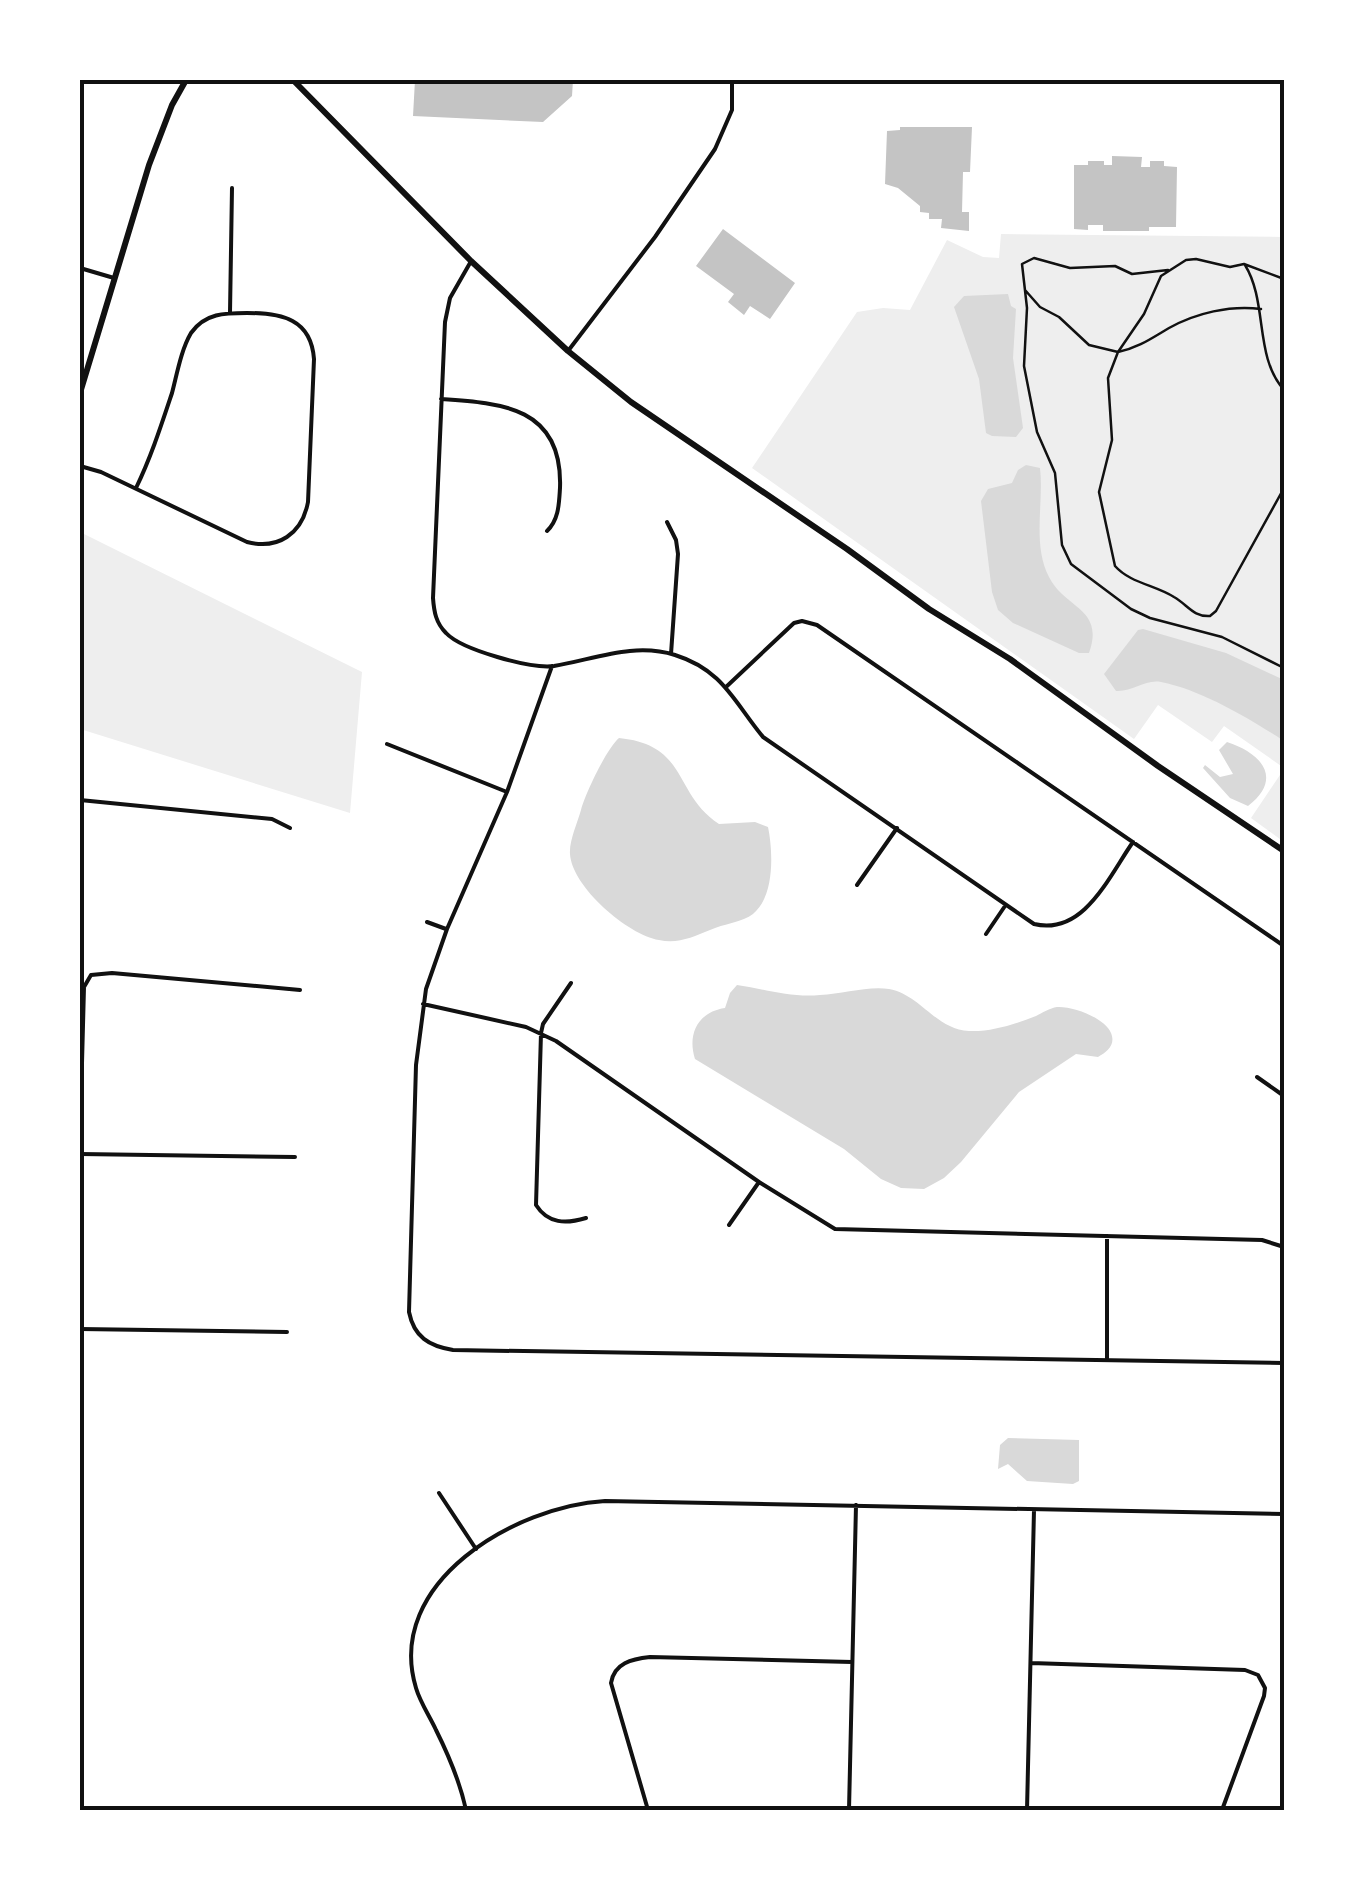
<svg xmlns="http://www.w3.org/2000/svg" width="1364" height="1890" viewBox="0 0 1364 1890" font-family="Cabin,sans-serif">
<rect width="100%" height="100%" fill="#fff"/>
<!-- green -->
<path fill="#eee" d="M 1001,234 L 1284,237 L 1284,768 L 1224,726 L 1212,742 L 1158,705 L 1134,739 L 752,468 L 857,312 L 883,308 L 910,310 L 947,240 L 983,257 L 999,258 Z
M 80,532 L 362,672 L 350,813 L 80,729 Z
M 1284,769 L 1284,842 L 1251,818 Z"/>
<!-- water -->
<path fill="#d9d9d9" d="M 1008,294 L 1011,306 L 1016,309 L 1013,358 L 1023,428 L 1016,437 L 992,436 L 986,433 L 979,379 L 954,307 L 964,296 Z
M 1026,465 L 1040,468 C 1044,502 1032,545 1049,577 C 1065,609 1105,608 1089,653 L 1079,653 L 1013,623 L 998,610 L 992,592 L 981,501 L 988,489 L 1012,483 L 1018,470 Z
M 1143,629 L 1226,653 L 1284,680 L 1284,741 C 1250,719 1202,690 1161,682 C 1145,679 1133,692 1116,691 L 1104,674 L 1138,630 Z
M 619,738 C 689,745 673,794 719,824 L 755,822 L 768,827 C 773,851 775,896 753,914 C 743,922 723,924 710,930 C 693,937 678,944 659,940 C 628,935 572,887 570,854 C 569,841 577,824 581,810 C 585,794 607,748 619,738 Z
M 1227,742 C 1261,753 1284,778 1248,806 L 1230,798 L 1203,768 L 1205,765 L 1220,777 L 1233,774 L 1219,750 Z
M 737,985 C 765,989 792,998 820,995 C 843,994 867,986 889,989 C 921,995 935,1029 969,1031 C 992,1032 1015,1024 1036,1016 C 1042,1013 1050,1008 1057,1007 C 1073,1006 1105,1018 1111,1033 C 1116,1045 1107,1052 1098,1057 L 1076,1054 L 1019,1092 L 961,1162 L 944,1178 L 924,1189 L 901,1188 L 881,1179 L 844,1149 L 695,1059 C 687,1034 698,1012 725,1008 L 730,993 Z
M 1008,1438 L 1079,1440 L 1079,1481 L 1073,1484 L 1027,1481 L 1008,1464 L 998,1469 L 1000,1445 Z"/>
<!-- building -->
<path fill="#c4c4c4" d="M 415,80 L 573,80 L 572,96 L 543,122 L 413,116 Z
M 900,127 L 972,127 L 970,172 L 963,172 L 962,212 L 969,212 L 969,231 L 941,228 L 942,219 L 929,219 L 929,213 L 920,212 L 920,206 L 898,188 L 885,184 L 887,131 L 900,130 Z
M 1112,156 L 1142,157 L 1141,167 L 1150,167 L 1150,161 L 1164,161 L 1164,166 L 1177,167 L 1176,227 L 1149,227 L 1149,231 L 1103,231 L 1103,225 L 1088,225 L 1088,230 L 1074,229 L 1074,165 L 1088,165 L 1088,161 L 1104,161 L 1104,165 L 1112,165 Z
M 723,229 L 795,283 L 770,319 L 750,306 L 744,315 L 728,302 L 734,294 L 696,266 Z"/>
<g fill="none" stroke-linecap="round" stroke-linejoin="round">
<!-- path -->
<path stroke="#111" stroke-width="2.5" d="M 1245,265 C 1268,302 1254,357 1284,390
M 1168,270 L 1132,274 L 1115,266 L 1070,268 L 1034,258 L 1022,264 L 1027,308 L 1024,366 L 1037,432 L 1055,473 L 1062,545 L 1071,564 L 1131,609 L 1150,618 L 1222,637 L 1284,668
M 1025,290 L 1040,307 L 1059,317 L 1089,345 L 1118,352 L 1144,314 L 1161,276 L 1186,260 L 1196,259 L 1230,267 L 1244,264 L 1284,279
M 1261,309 C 1230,305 1196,313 1169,328 C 1152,338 1138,348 1118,352 L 1108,378 L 1112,440 L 1099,492 L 1115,566 C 1130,583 1155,585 1174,597 C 1188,605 1193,617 1210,616 L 1216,611 L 1284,488"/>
<!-- minor -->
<path stroke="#111" stroke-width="4" d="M 470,263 L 450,298 L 445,322 L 433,598 C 434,612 436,623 446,633 C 462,650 531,669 554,666 C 595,659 634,642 675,655 C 723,670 734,702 763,737 L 1034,924 C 1084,936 1109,876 1133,842
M 80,268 L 114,278
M 230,313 L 232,188
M 568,351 L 655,237 L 715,149 L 732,110 L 732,80
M 441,399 C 502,403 563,407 560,488 C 559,503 559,520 547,531
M 80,466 L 101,472 L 247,542 C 278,550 302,534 308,502 L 314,359 C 311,319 282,313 247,313 C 225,313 205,313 191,333 C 181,350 177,374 172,393 C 161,426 151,457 136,488
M 667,522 L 676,540 L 678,554 L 671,654
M 552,666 L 507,792 L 447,929 L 426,989 L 416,1065 L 409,1312 C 414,1337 429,1346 453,1350 L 1284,1363
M 726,687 L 794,623 L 802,621 L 817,625 L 1284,946
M 387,744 L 507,792
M 80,800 L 272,819 L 290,828
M 857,885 L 897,828
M 427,922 L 446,929
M 986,934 L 1005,906
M 571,983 L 543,1024 L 541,1033 L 536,1205 C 548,1224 566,1224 586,1218
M 423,1004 L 526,1027 L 556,1041 L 759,1182 L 835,1229 L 1262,1240 L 1284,1247
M 1257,1077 L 1284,1096
M 80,1139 L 84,987 L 91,975 L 112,973 L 300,990
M 80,1154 L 295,1157
M 729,1225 L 759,1182
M 80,1329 L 287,1332
M 1107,1360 L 1107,1236
M 439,1493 L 476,1549
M 1031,1663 L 1245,1670 L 1258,1675 L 1265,1688 L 1264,1696 L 1222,1810
M 466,1810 C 460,1782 449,1756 436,1730 C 430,1717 420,1702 416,1688 C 384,1582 516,1506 605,1501 L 1284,1514
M 648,1810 L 611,1683 C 614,1663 632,1659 650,1657 L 852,1662
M 849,1810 L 856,1505
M 1027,1810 L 1034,1510"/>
<!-- secondary -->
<path stroke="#111" stroke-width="6" d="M 293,80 L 471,261 L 568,351 L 631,402 L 847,549 L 929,609 L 1010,659 L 1158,766 L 1284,851
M 80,393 L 149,165 L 172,105 L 186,80"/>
</g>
<!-- border -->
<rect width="1364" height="1890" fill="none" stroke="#ffffff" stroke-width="165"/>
<rect x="82" y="82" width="1200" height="1726" fill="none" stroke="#111" stroke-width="4"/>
</svg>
